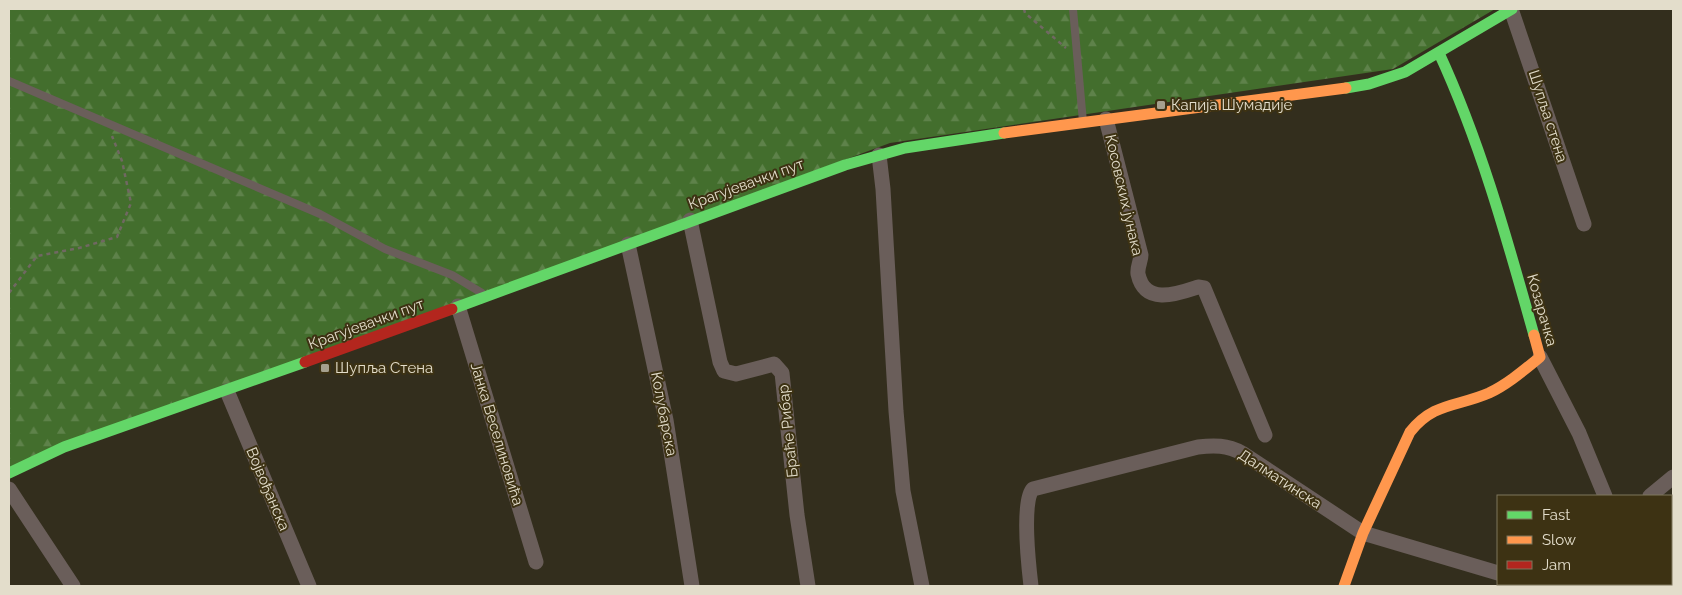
<svg xmlns="http://www.w3.org/2000/svg" width="1682" height="595" viewBox="0 0 1682 595" font-family="Raleway,sans-serif">
<defs>
<pattern id="forest-firs" width="22" height="20" patternUnits="userSpaceOnUse" patternTransform="scale(1.25)"><rect width="22" height="20" fill="#436e2d"/><path d="M5 1l3.5 6h-7zM16 11l3.5 6h-7z" fill="#5e824a"/></pattern>
</defs>
<rect width="100%" height="100%" fill="#332e1d"/>
<!-- forest -->
<path fill="url(#forest-firs)" d="M 9,9 L 1495,9 L 1393,69 L 890,143 L 9,469 Z"/>
<g fill="none" stroke-linecap="round" stroke-linejoin="round">
<!-- path -->
<path stroke="#706862" stroke-width="2.5" stroke-dasharray="4 4" stroke-linecap="butt" d="M 1024,9 L 1025,13 L 1066,48
M 9,293 L 37,256 L 79,248 L 117,237 L 131,203 L 122,161 L 112,136"/>
<!-- lane -->
<path stroke="#6a5e5a" stroke-width="8" d="M 1073,9 L 1083,122
M 9,81 L 320,214 L 385,249 L 452,275 L 482,293"/>
<!-- street -->
<path stroke="#6a5e5a" stroke-width="15" d="M 1511,9 L 1584,224
M 1106,119 L 1141,255 C 1141,261 1137,267 1138,274 C 1145,306 1177,294 1198,287 L 1204,288 L 1265,435
M 879,155 L 883,189 L 896,411 L 903,491 L 922,586
M 690,220 L 720,362 L 724,371 L 736,374 L 774,364 L 782,373 L 797,515 L 808,586
M 628,244 L 666,420 L 692,586
M 458,306 L 536,562
M 1540,357 L 1579,433 L 1605,496
M 227,391 L 309,586
M 9,489 L 73,586
M 1650,496 L 1673,477
M 1533,584 L 1542,586
M 1634,584 L 1636,586
M 1031,586 C 1029,569 1021,500 1033,489 L 1198,447 C 1214,445 1227,445 1242,453 L 1363,533 L 1498,573
M 1593,586 L 1594,584"/>
<!-- fast -->
<path stroke="#63d668" stroke-width="11" d="M 1439,53 C 1481,144 1507,239 1534,335
M 1346,88 L 1369,84 L 1405,72 L 1512,9
M 452,309 L 845,165 L 905,148 L 1004,133
M 9,473 L 64,447 L 305,362"/>
<!-- slow -->
<path stroke="#ff974d" stroke-width="11" d="M 1004,133 L 1346,88
M 1344,586 L 1363,533 L 1410,432 C 1434,402 1457,407 1489,393 C 1508,384 1524,370 1540,357 L 1534,335"/>
<!-- jam -->
<path stroke="#b3261e" stroke-width="11" d="M 305,362 L 452,309"/>
</g>
<!-- markers -->
<g fill="#a5a08e" stroke="#3d3213" stroke-width="2">
<rect x="1156" y="100" width="10" height="10" rx="2.5"/>
<rect x="320" y="363" width="10" height="10" rx="2.5"/>
</g>
<g text-anchor="middle" dominant-baseline="central" stroke-width="4" stroke-linejoin="round" paint-order="stroke">
<!-- poi labels -->
<g font-size="15" fill="#e3ddcb" stroke="#3d3213" text-anchor="start">
<text x="1171" y="105">Капија Шумадије</text>
<text x="335" y="368">Шупља Стена</text>
</g>
<!-- street labels -->
<g font-size="15" fill="#e3ddcb" stroke="#3d3213">
<text transform="translate(1548 116) rotate(72)">Шупља стена</text>
<text transform="translate(746 184) rotate(-20)">Крагујевачки пут</text>
<text transform="translate(1124 195) rotate(77)">Косовских јунака</text>
<text transform="translate(1542 310) rotate(74)">Козарачка</text>
<text transform="translate(366 324) rotate(-20)">Крагујевачки пут</text>
<text transform="translate(664 414) rotate(79)">Колубарска</text>
<text transform="translate(788 431) rotate(-96)">Браће Рибар</text>
<text transform="translate(497 434) rotate(73)">Јанка Веселиновића</text>
<text transform="translate(1280 479) rotate(33)">Далматинска</text>
<text transform="translate(268 489) rotate(67)">Војвођанска</text>
</g>
</g>
<!-- border -->
<rect width="1682" height="595" fill="none" stroke="#e3ddcb" stroke-width="20"/>
<!-- legend -->
<rect x="1497" y="495" width="175" height="90" fill="#3d3213" stroke="#7f765d"/>
<rect x="1507" y="511" width="25" height="8" fill="#63d668" stroke="#7f765d"/>
<text x="1542" y="520" font-size="15" fill="#e3ddcb">Fast</text>
<rect x="1507" y="536" width="25" height="8" fill="#ff974d" stroke="#7f765d"/>
<text x="1542" y="545" font-size="15" fill="#e3ddcb">Slow</text>
<rect x="1507" y="561" width="25" height="8" fill="#b3261e" stroke="#7f765d"/>
<text x="1542" y="570" font-size="15" fill="#e3ddcb">Jam</text>
</svg>
